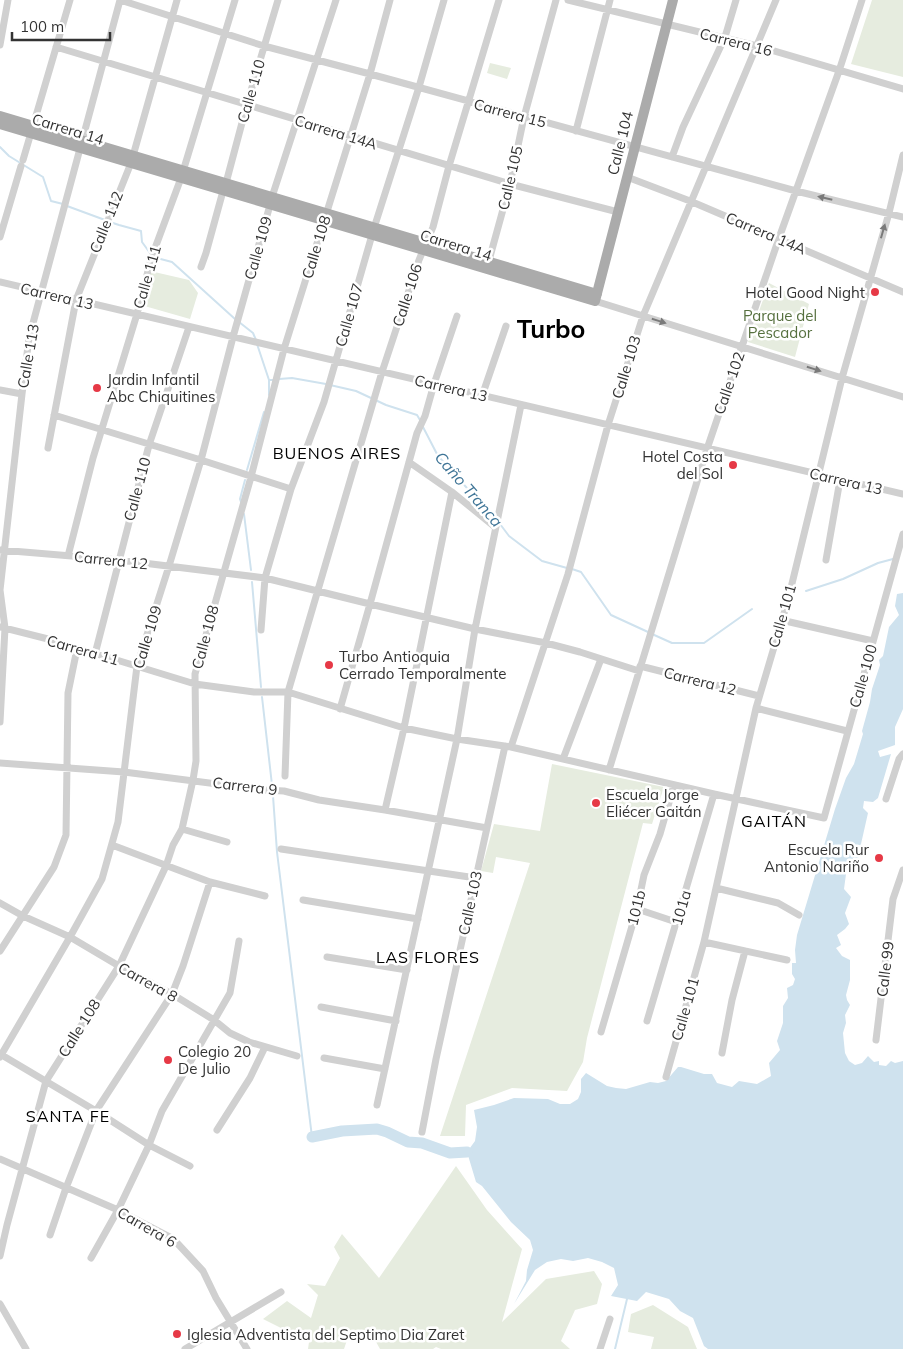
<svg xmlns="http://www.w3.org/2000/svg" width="903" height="1349" viewBox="0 0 903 1349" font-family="Mulish,sans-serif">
<rect width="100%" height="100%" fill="#fff"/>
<!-- green -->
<path fill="#e6ecdf" d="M 872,0 L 903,0 L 903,77 L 851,64 Z
M 490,63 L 511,68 L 507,79 L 487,73 Z
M 150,271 L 189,280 L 198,293 L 190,319 L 141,305 Z
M 769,283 L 809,304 L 795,357 L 748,342 Z
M 552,764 L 664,787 L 652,824 L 643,823 L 587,1038 L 583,1062 L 567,1091 L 512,1088 L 466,1105 L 465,1136 L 440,1136 L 530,863 L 496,857 L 493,873 L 481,871 L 494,824 L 540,831 Z
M 456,1166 L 487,1210 L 522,1249 L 502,1322 L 546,1279 L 594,1271 L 602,1284 L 597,1304 L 575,1310 L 561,1341 L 570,1349 L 441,1349 L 436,1347 L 433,1349 L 380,1349 L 371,1333 L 347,1340 L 344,1349 L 308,1349 L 309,1342 L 263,1319 L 287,1301 L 311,1318 L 318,1295 L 307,1284 L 325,1286 L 340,1258 L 334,1247 L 342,1234 L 379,1278 Z
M 653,1305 L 688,1327 L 697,1349 L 651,1349 L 654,1337 L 628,1332 L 631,1314 Z"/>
<!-- water -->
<path fill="#cfe2ee" d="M 903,593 L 903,709 L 895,727 L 895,745 L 878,751 L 880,757 L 891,754 L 878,798 L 873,802 L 864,801 L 863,808 L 868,813 L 861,844 L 858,861 L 846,874 L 844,889 L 851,897 L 845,913 L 849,924 L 845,929 L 837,935 L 841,945 L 836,948 L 842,956 L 850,960 L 850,980 L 846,995 L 847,1000 L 850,1005 L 845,1015 L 846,1023 L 843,1033 L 845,1053 L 849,1061 L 855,1065 L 862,1063 L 868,1056 L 874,1062 L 879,1061 L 879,1065 L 886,1066 L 891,1061 L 895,1063 L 903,1061 L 903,1349 L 708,1349 L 704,1346 L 693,1318 L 680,1311 L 669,1299 L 646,1292 L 637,1301 L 611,1296 L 618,1285 L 614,1268 L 602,1262 L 588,1258 L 573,1261 L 561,1259 L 547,1262 L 535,1270 L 514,1304 L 526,1281 L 527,1270 L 533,1250 L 530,1240 L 511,1222 L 482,1186 L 476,1182 L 467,1152 L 475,1141 L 477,1127 L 474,1110 L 494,1105 L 514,1098 L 548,1099 L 560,1104 L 570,1104 L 578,1099 L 581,1092 L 581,1079 L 586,1073 L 607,1086 L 616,1088 L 626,1089 L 650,1082 L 658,1083 L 666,1081 L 678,1067 L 681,1067 L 704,1074 L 712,1074 L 717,1083 L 732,1087 L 739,1081 L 757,1084 L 771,1076 L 769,1063 L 780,1050 L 777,1041 L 783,1023 L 783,1006 L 788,998 L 787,988 L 793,985 L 795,979 L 792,974 L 792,963 L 796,963 L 795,950 L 797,935 L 835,809 L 846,778 L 854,764 L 863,734 L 862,731 L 870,702 L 872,689 L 880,665 L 879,660 L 883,656 L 889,627 L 899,615 L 895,606 L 897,594 Z"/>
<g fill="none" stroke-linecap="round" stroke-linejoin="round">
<!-- stream -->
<path stroke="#cfe2ee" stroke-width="2" d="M 0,147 L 9,156 L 43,177 L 51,201 L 63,204
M 67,206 L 105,220
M 110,222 L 119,225 L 141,231 L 142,242 L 150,253
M 153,257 L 172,262 L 235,319
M 239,322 L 253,333 L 256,340
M 257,344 L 269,380 L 274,380
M 279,379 L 292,378 L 326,384
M 269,380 L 269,395
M 330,385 L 356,391 L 386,405 L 417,415 L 420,420
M 423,427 L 438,456 L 495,519
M 247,470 L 264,412
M 241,502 L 240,499 L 245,480
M 244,514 L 251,570
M 500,524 L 509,536 L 542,561 L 567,568
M 572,569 L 581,572 L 611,615 L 648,632
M 252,582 L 261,687
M 806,591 L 843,579 L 878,563 L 893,559
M 652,634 L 672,643 L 704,643 L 752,609
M 262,697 L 272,785
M 273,796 L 277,852 L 312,1137
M 615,1349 L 627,1299"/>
<!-- river -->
<path stroke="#cfe2ee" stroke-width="11" d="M 312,1137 L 342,1131 L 377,1129 L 387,1132 L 408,1142 L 422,1143 L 450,1153 L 467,1152"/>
<!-- street -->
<path stroke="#d0d0d0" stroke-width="7" d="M 120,0 L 264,46 L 370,74 L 796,191 L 903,217
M 568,0 L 757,46 L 903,89
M 0,45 L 8,0
M 56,47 L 510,184 L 618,212
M 576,131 L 610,0
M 672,157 L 683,127 L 725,37 L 736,0
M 23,160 L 70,0
M 627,177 L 690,201 L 903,292
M 226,183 L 247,104 L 278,0
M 272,197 L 336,0
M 0,237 L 21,166
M 488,264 L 510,184 L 524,117 L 556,0
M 201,267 L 206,253 L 223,191
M 0,282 L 903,494
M 595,301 L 903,397
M 0,390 L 22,394
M 482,396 L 506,326
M 54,415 L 201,460 L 291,489
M 48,448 L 76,300 L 131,163 L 177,0
M 452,492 L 495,527
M 0,550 L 119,560 L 265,578 L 370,604 L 475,629 L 546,643 L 580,652 L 639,671
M 68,556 L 93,458 L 137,314 L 151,259 L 181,178 L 235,0
M 826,560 L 840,480
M 781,620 L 873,641
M 0,627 L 48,639 L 195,684 L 254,692 L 288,692 L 404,728 L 457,739 L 511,747 L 714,794 L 824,818 L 903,534
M 261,630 L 265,578 L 291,489 L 324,402 L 374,228 L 419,87 L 444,0
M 95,654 L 149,445 L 189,327
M 640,666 L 759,696
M 756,708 L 847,731
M 340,709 L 370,604 L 417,433 L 425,416 L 434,384 L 457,316
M 0,722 L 5,628 L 0,590 L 22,394 L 29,338 L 120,0
M 511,747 L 568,574 L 608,425 L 643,316 L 776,0
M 563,759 L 601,659
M 0,763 L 124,772 L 264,790 L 284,791 L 319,800 L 385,810 L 487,828
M 609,770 L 707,449 L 779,238 L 839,71 L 862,0
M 285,776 L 288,692 L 382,372 L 419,260 L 433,227 L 449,166 L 499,0
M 886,799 L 899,759 L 903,754
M 385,810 L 404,728 L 452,492 L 409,462
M 182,829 L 227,842
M 112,845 L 210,882 L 265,896
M 281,849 L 476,878
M 716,888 L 778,903 L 799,915
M 303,900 L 418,919
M 0,903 L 23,916 L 70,937 L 119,966 L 172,994 L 214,1020 L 230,1033 L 249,1042 L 297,1056
M 637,909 L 676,922
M 704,942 L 787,960
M 0,951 L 54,867 L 66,835 L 68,693 L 77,649
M 327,957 L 407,970
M 321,1007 L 396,1021
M 647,1021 L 714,794
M 601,1032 L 637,909 L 644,875 L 660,834 L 674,785
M 876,1040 L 893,899 L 903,870
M 722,1053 L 732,1000 L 745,951
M 0,1054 L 96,1111 L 149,1145 L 190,1166
M 0,1057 L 70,937 L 102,879 L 118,822 L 137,666 L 169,566 L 201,460 L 233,337 L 270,205
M 324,1058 L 385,1069
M 666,1077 L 704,942 L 756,708 L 788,600 L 842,378 L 889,213 L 903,155
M 377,1105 L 457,739 L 475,629 L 521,405
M 217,1130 L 250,1078 L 265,1047
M 422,1132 L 436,1059 L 505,746
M 0,1159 L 118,1210 L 170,1237 L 178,1244 L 203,1271 L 216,1298 L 247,1349
M 50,1235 L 66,1188 L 96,1111 L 172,994 L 183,966 L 210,882
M 0,1256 L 7,1225 L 46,1081 L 119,966 L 166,866 L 173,845 L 182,829 L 193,780 L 196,761 L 195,674 L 251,477 L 284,349 L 370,74 L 390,0
M 91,1258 L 118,1210 L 149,1145 L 162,1111 L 230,993 L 239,941
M 0,1304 L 26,1349
M 185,1349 L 281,1292
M 600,1349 L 610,1319"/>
<!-- primary -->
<path stroke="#ababab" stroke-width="10" d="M 0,116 L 597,294
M 0,124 L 595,301 L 673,0"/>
</g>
<!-- one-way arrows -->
<defs><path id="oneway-solid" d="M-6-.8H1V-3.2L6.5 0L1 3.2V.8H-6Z" transform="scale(1.25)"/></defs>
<g fill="#7a7a7a">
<use href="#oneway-solid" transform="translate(825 198) rotate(-167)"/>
<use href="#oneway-solid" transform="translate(883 231) rotate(-74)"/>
<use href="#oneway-solid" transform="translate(659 321) rotate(17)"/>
<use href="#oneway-solid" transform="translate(814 369) rotate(17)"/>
</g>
<!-- markers -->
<g fill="#e63946" stroke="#fff" stroke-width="2">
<circle cx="875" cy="292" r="5"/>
<circle cx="97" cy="388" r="5"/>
<circle cx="733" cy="465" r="5"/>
<circle cx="329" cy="665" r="5"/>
<circle cx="596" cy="803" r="5"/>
<circle cx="879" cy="858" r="5"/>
<circle cx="168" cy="1060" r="5"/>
<circle cx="177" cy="1334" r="5"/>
</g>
<g text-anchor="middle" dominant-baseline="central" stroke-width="5" stroke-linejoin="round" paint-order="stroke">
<!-- street labels -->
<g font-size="15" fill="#333" stroke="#fff">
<text transform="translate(736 42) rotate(14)">Carrera 16</text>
<text transform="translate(251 91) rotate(-74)">Calle 110</text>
<text transform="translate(510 113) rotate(15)">Carrera 15</text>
<text transform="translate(68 129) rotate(17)">Carrera 14</text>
<text transform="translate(336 132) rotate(17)">Carrera 14A</text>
<text transform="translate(620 143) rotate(-76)">Calle 104</text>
<text transform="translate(510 178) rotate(-77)">Calle 105</text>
<text transform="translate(106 222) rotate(-68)">Calle 112</text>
<text transform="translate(766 233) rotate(23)">Carrera 14A</text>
<text transform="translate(456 245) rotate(17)">Carrera 14</text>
<text transform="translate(316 247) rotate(-73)">Calle 108</text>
<text transform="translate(258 248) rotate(-74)">Calle 109</text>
<text transform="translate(147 277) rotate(-74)">Calle 111</text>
<text transform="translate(407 295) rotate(-72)">Calle 106</text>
<text transform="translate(57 296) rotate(13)">Carrera 13</text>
<text transform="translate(349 315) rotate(-74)">Calle 107</text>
<text transform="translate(28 356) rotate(-80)">Calle 113</text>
<text transform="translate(626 367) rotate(-73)">Calle 103</text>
<text transform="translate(729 383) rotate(-71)">Calle 102</text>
<text transform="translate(451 388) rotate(13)">Carrera 13</text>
<text transform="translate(846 481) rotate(13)">Carrera 13</text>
<text transform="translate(137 489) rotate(-75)">Calle 110</text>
<text transform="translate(111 560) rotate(6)">Carrera 12</text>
<text transform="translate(782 616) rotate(-74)">Calle 101</text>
<text transform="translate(147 637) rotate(-73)">Calle 109</text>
<text transform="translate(205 637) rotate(-75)">Calle 108</text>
<text transform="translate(83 650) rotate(16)">Carrera 11</text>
<text transform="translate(863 676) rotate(-74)">Calle 100</text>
<text transform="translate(700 681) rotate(14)">Carrera 12</text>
<text transform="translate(245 786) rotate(7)">Carrera 9</text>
<text transform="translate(470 903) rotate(-78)">Calle 103</text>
<text transform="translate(636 908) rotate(-76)">101b</text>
<text transform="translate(681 908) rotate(-74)">101a</text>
<text transform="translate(885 969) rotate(-83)">Calle 99</text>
<text transform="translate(148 982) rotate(29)">Carrera 8</text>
<text transform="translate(685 1009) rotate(-74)">Calle 101</text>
<text transform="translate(79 1028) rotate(-58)">Calle 108</text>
<text transform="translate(147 1227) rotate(30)">Carrera 6</text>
</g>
<!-- poi labels -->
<g font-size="15" fill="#333" stroke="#fff" text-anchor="start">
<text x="865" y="292" text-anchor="end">Hotel Good Night</text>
<text x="107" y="379">Jardin Infantil<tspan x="107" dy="17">Abc Chiquitines</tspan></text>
<text x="723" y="456" text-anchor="end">Hotel Costa<tspan x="723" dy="17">del Sol</tspan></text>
<text x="339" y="656">Turbo Antioquia<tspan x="339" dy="17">Cerrado Temporalmente</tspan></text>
<text x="606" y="794">Escuela Jorge<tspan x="606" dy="17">Eliécer Gaitán</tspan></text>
<text x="869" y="849" text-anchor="end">Escuela Rur<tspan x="869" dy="17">Antonio Nariño</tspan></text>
<text x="178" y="1051">Colegio 20<tspan x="178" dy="17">De Julio</tspan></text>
<text x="187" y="1334">Iglesia Adventista del Septimo Dia Zaret</text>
</g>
<!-- park labels -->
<g font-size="15" fill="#56703f" stroke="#fff">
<text x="780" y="315">Parque del<tspan x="780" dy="17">Pescador</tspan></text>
</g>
<!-- neighbourhood labels -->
<g font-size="16" letter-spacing="1" fill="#000" stroke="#fff">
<text x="337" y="453">BUENOS AIRES</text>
<text x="774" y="821">GAITÁN</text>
<text x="428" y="957">LAS FLORES</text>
<text x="68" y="1116">SANTA FE</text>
</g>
<!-- water labels -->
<g font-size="16" font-style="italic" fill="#3f7597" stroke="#fff">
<text transform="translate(469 489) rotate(49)">Caño Tranca</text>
</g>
<!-- town labels -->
<g font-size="25" font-weight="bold" fill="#000" stroke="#fff">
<text x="551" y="328">Turbo</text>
</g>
</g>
<!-- scale -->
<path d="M12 32v8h98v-8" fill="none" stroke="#333333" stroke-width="2.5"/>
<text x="20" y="32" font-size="15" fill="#333333" stroke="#ffffff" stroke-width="4" paint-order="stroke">100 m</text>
</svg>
